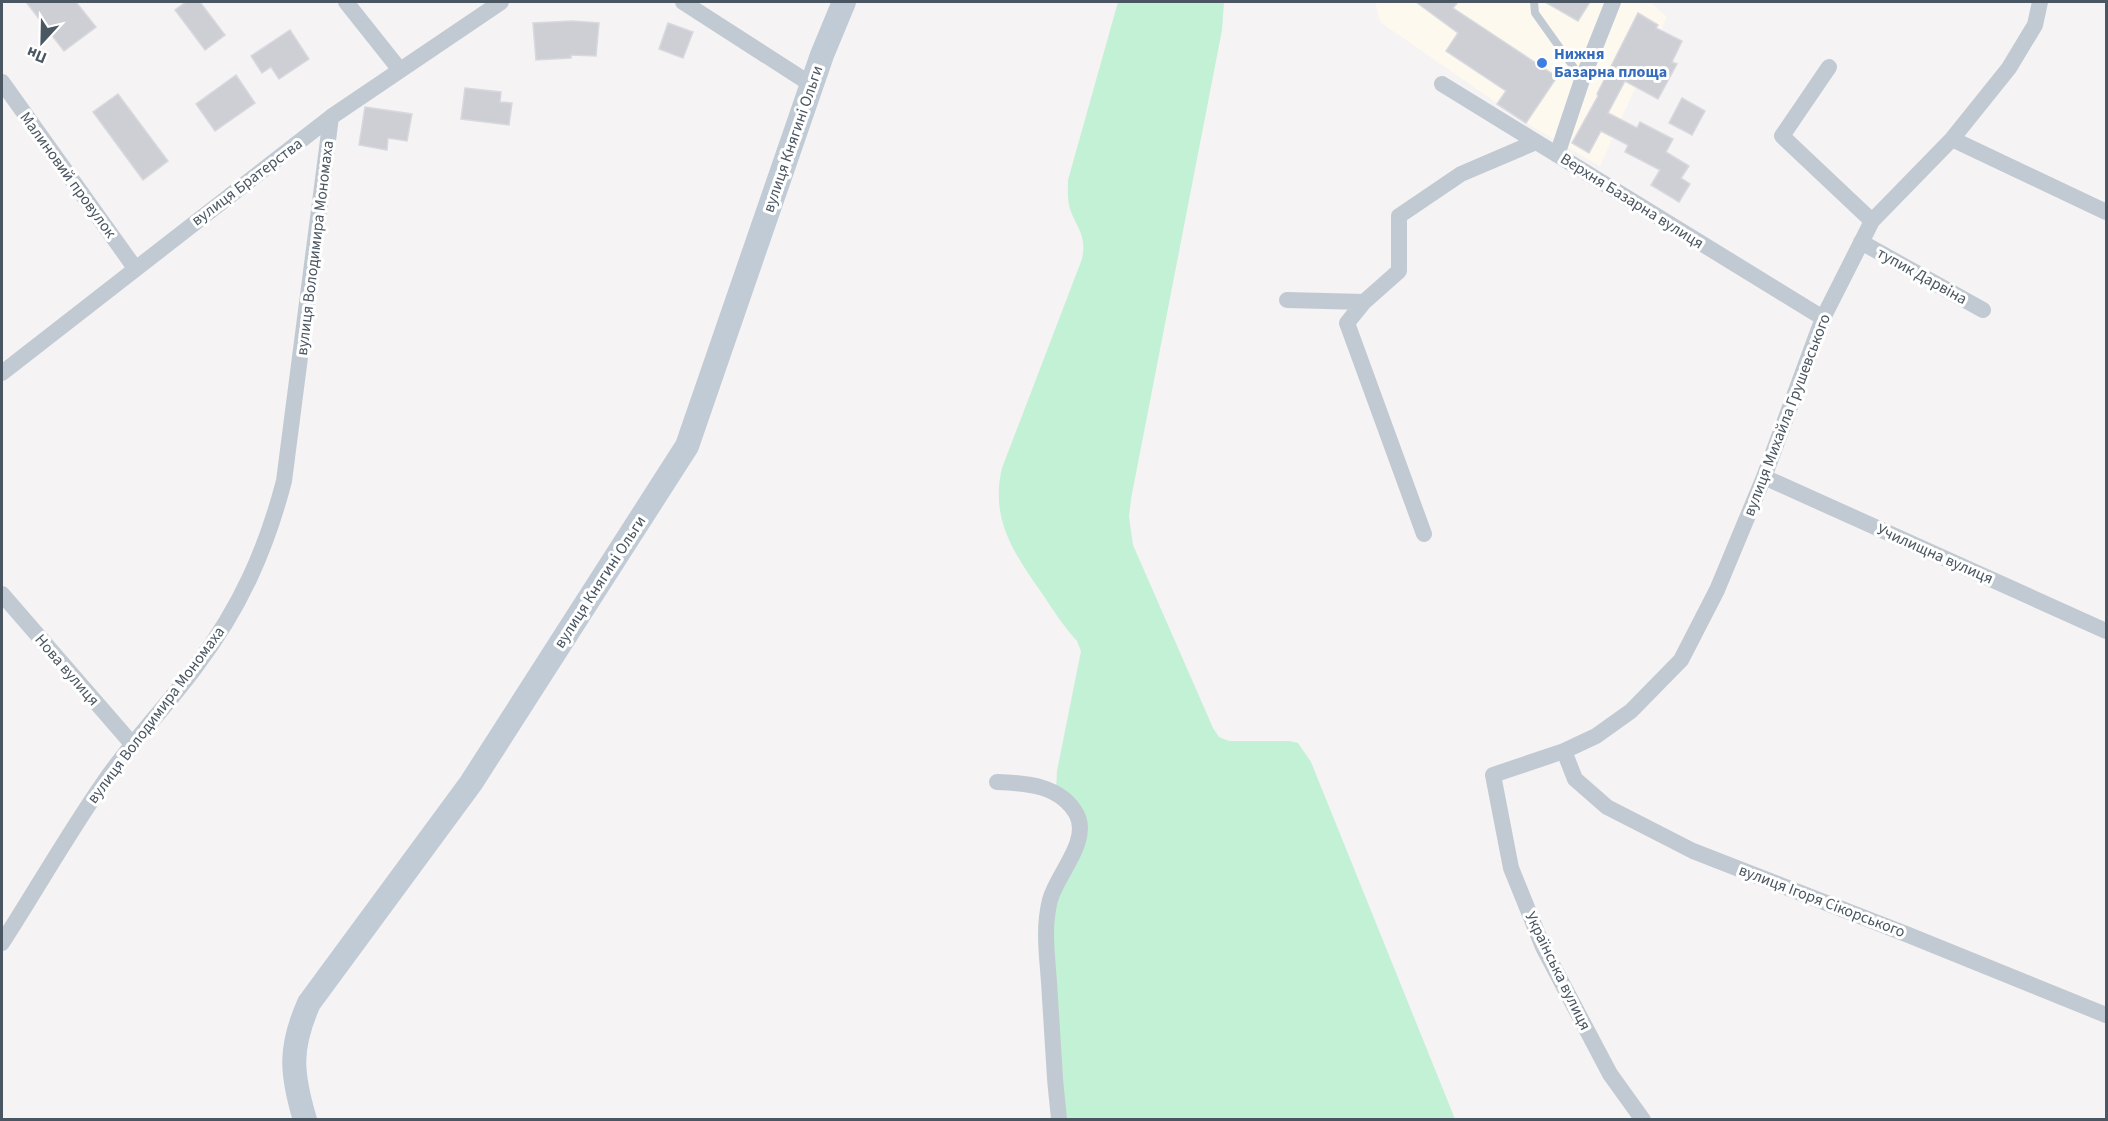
<svg xmlns="http://www.w3.org/2000/svg" width="2108" height="1121" viewBox="0 0 2108 1121" font-family="'Source Sans 3',sans-serif">
<rect width="100%" height="100%" fill="#f5f3f3"/>
<!-- commercial -->
<path fill="#fdf9ef" d="M 1375,2 L 1650,2 L 1667,17 L 1600,166 L 1526,123 L 1380,22 Z"/>
<!-- green -->
<path fill="#c3f1d5" d="M 1118,2 L 1224,2 L 1222,30 L 1131,499 L 1129,517 L 1133,545 L 1213,728 L 1219,737 L 1229,741 L 1289,741 L 1298,743 L 1311,762 L 1455,1119 L 1059,1119 L 1046,938 L 1081,827 L 1056,793 L 1057,771 L 1081,651 L 1077,641 C 1063,626 1052,608 1041,592 C 1013,552 990,518 1002,468 L 1082,259 C 1087,235 1077,229 1070,209 C 1067,199 1068,189 1068,180 Z"/>
<!-- building -->
<path fill="#cdcfd5" stroke="#d7d9de" stroke-width="1.5" d="M 26,2 L 76,2 L 96,27 L 64,51 Z
M 186,2 L 200,2 L 225,35 L 205,50 L 175,10 Z
M 1416,2 L 1458,2 L 1453,8 L 1557,77 L 1526,123 L 1497,104 L 1506,91 L 1446,51 L 1458,33 Z
M 1545,2 L 1590,2 L 1578,21 Z
M 1638,13 L 1658,25 L 1656,28 L 1682,41 L 1672,62 L 1677,64 L 1658,99 L 1625,81 L 1608,113 L 1637,128 L 1640,122 L 1673,139 L 1666,152 L 1689,166 L 1681,178 L 1690,184 L 1679,202 L 1651,185 L 1660,170 L 1625,152 L 1628,145 L 1601,131 L 1589,153 L 1572,143 L 1598,96 L 1597,94 Z
M 573,21 L 599,23 L 596,56 L 571,55 L 571,58 L 536,60 L 533,23 Z
M 668,23 L 693,32 L 683,58 L 659,49 Z
M 290,30 L 309,59 L 279,79 L 271,67 L 262,73 L 251,56 Z
M 236,75 L 255,103 L 215,131 L 196,104 Z
M 465,88 L 501,92 L 500,102 L 512,103 L 509,125 L 461,119 Z
M 118,94 L 168,161 L 143,180 L 93,112 Z
M 1682,98 L 1705,111 L 1692,135 L 1669,123 Z
M 365,107 L 412,114 L 407,141 L 388,138 L 387,150 L 359,145 Z"/>
<g fill="none" stroke-linecap="round" stroke-linejoin="round">
<!-- lane -->
<path stroke="#c1cad2" stroke-width="8" d="M 1534,2 L 1535,13 L 1582,79"/>
<!-- street -->
<path stroke="#c1cad2" stroke-width="16" d="M 346,2 L 400,70
M 683,2 L 812,85
M 1829,67 L 1782,136 L 1872,221
M 2,82 L 135,268
M 1442,84 L 1823,318
M 1952,139 L 2106,212
M 1557,155 L 1582,80 L 1613,2
M 1861,242 L 1983,310
M 1287,300 L 1364,302
M 2,373 L 331,117 L 501,2
M 1764,477 L 2106,631
M 1424,534 L 1347,323 L 1364,302 L 1399,271 L 1399,216 L 1461,174 L 1536,142
M 2,594 L 133,745
M 1564,751 L 1575,779 L 1607,807 L 1693,851 L 1906,934 L 2106,1015
M 997,782 C 1026,783 1061,785 1077,815 C 1090,842 1057,874 1050,900 C 1043,927 1047,955 1049,982 C 1051,1014 1053,1046 1055,1078 C 1056,1092 1058,1106 1059,1120
M 2,943 C 36,890 68,834 104,782 C 132,741 168,705 197,665 C 240,608 266,550 284,481 L 331,117
M 1643,1120 L 1610,1074 L 1543,947 L 1511,868 L 1493,775 L 1564,751 L 1596,736 L 1631,711 L 1681,660 L 1717,590 L 1764,477 L 1823,318 L 1872,221 L 1952,139 L 2009,68 L 2035,25 L 2040,2"/>
<!-- secondary -->
<path stroke="#c1cbd6" stroke-width="24" d="M 305,1120 C 291,1073 289,1048 309,1003 L 471,783 L 687,446 L 822,55 L 844,2"/>
</g>
<!-- markers -->
<circle fill="#3f7fe0" stroke="#fff" stroke-width="2" cx="1542" cy="63" r="6"/>
<g text-anchor="middle" dominant-baseline="central" stroke-width="6" stroke-linejoin="round" paint-order="stroke">
<!-- shop labels -->
<g font-size="16" font-weight="bold" fill="#366cbe" stroke="#fff" text-anchor="start">
<text x="1554" y="54">Нижня<tspan x="1554" dy="18">Базарна площа</tspan></text>
</g>
<!-- street labels -->
<g font-size="16" fill="#4a5661" stroke="#fff">
<text transform="translate(793 139) rotate(-71)">вулиця Княгині Ольги</text>
<text transform="translate(68 175) rotate(54)">Малиновий провулок</text>
<text transform="translate(247 182) rotate(-37)">вулиця Братерства</text>
<text transform="translate(1632 201) rotate(32)">Верхня Базарна вулиця</text>
<text transform="translate(315 248) rotate(-83)">вулиця Володимира Мономаха</text>
<text transform="translate(1922 276) rotate(29)">тупик Дарвіна</text>
<text transform="translate(1787 415) rotate(-69)">вулиця Михайла Грушевського</text>
<text transform="translate(1935 554) rotate(24)">Училищна вулиця</text>
<text transform="translate(600 582) rotate(-57)">вулиця Княгині Ольги</text>
<text transform="translate(67 670) rotate(49)">Нова вулиця</text>
<text transform="translate(156 715) rotate(-53)">вулиця Володимира Мономаха</text>
<text transform="translate(1822 901) rotate(21)">вулиця Ігоря Сікорського</text>
<text transform="translate(1558 971) rotate(64)">Українська вулиця</text>
</g>
</g>
<!-- border -->
<rect width="2108" height="1121" fill="none" stroke="#4a5661" stroke-width="6"/>
<!-- north arrow -->
<g transform="translate(42 42) rotate(202)" stroke="#ffffff" stroke-width="4.5" paint-order="stroke">
<path d="M0-4.5L10 22L0 15L-10 22Z" fill="#4a5661"/>
<text y="-9" font-size="16" font-weight="bold" text-anchor="middle" fill="#4a5661">Пн</text>
</g>
</svg>
